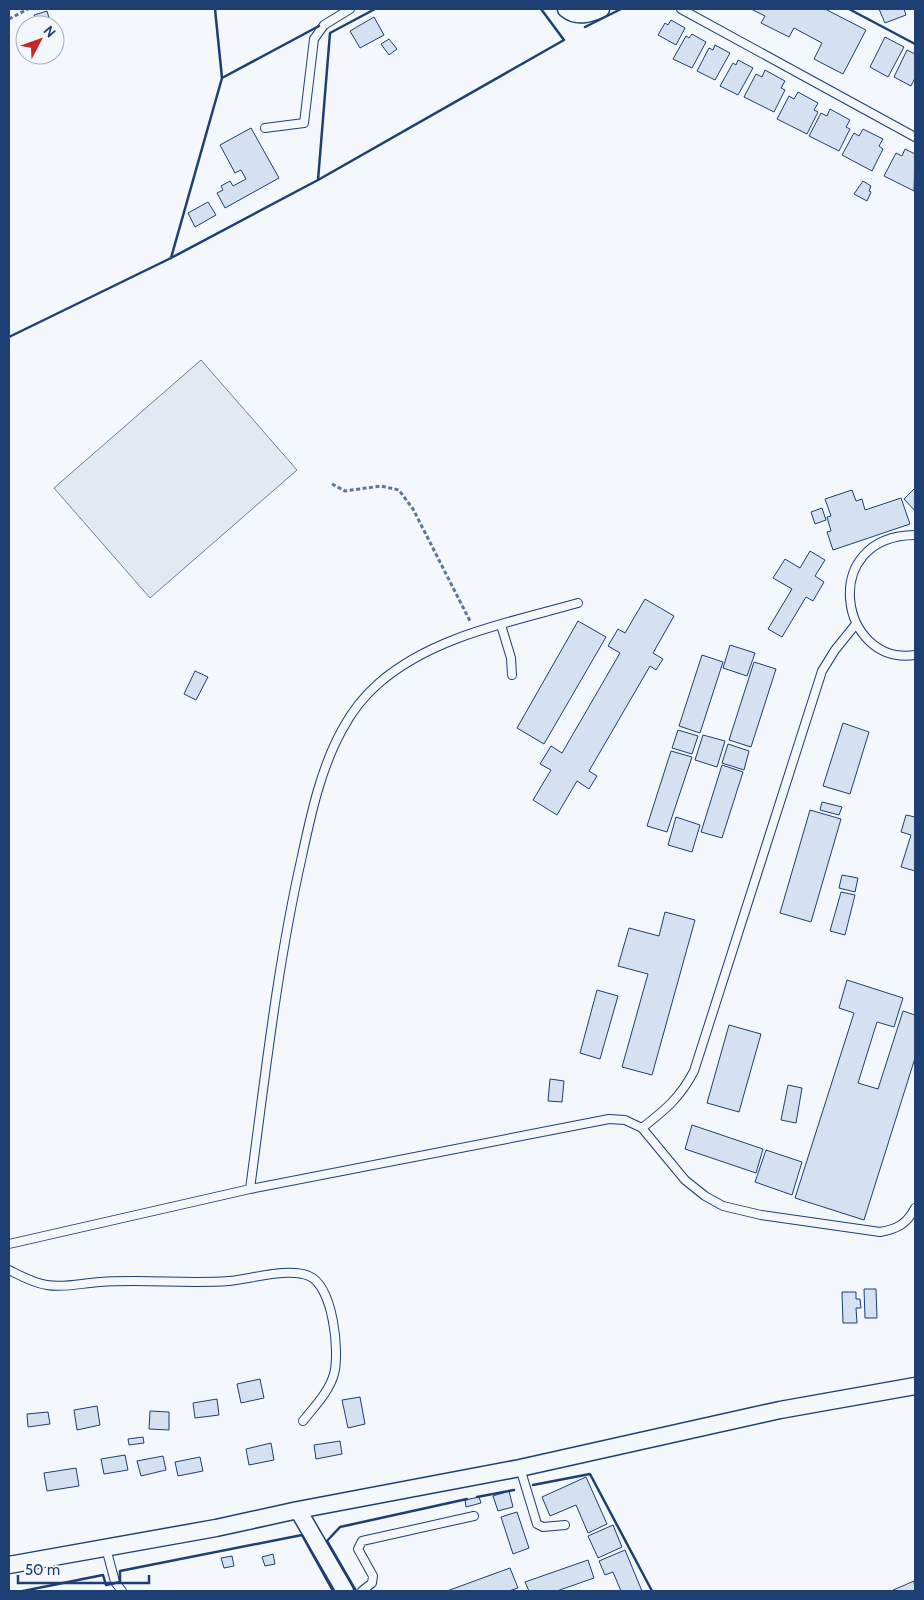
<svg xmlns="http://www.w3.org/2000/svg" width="924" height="1600" viewBox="0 0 924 1600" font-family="Cabin,sans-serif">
<rect width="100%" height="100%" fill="#f4f7fb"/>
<!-- green -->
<path fill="#e3e9f0" stroke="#687fa3" d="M 201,360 L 297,470 L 150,598 L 54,488 Z"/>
<!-- building -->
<path fill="#d5e0f0" stroke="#1d3f73" d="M 751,9 L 825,9 L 866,30 L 843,74 L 814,59 L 822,43 L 794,28 L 789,37 L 761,23 L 765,16 Z
M 879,9 L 904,9 L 906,15 L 885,23 Z
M 47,11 L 51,25 L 37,25 L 34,15 Z
M 374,17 L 384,35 L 360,48 L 350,31 Z
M 671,20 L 685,28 L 676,45 L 658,35 L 665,23 L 668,25 Z
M 692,34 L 706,42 L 692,68 L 673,59 L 686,36 L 689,38 Z
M 885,37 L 904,47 L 888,77 L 870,67 Z
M 389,39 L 397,49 L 389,55 L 381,44 Z
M 715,45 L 730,53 L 715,80 L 697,71 L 709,48 L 713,50 Z
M 907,50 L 915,54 L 915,78 L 911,86 L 894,77 Z
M 738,60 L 753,68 L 738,95 L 720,86 L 733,63 L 736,65 Z
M 765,70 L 785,81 L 781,88 L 785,90 L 774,112 L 744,97 L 756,74 L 762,77 Z
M 798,92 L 818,103 L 814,110 L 818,112 L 807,134 L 777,119 L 789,96 L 794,99 Z
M 830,109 L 850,120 L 846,127 L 850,129 L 839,151 L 809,136 L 821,113 L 827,116 Z
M 251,128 L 279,178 L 225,208 L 217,193 L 223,190 L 221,186 L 230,181 L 233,186 L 246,179 L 241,170 L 235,173 L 220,145 Z
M 863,129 L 883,139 L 879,146 L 883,149 L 872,171 L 842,155 L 854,133 L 859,136 Z
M 905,149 L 915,154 L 914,191 L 884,176 L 896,153 L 902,156 Z
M 863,181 L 871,186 L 869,191 L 871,192 L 867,201 L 854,194 Z
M 208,202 L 216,215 L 195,227 L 188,213 Z
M 915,488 L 915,511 L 904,499 Z
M 852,490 L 856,501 L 862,499 L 865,510 L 901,498 L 910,524 L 833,550 L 827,532 L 831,531 L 827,517 L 831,516 L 825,499 Z
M 822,508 L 826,520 L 815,524 L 811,512 Z
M 810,551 L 825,560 L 815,576 L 824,582 L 813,601 L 806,597 L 782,637 L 768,629 L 792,589 L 773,578 L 785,559 L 800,568 Z
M 645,599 L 674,616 L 653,653 L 663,659 L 656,670 L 650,666 L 589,771 L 597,776 L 589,789 L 577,781 L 557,815 L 533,800 L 551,770 L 540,764 L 551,746 L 562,753 L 620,653 L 608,646 L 618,629 L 625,633 Z
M 578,621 L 606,637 L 544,744 L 517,728 Z
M 730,645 L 755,653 L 747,676 L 723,668 Z
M 702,655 L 723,662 L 700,733 L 679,726 Z
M 754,662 L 776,669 L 751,747 L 729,740 Z
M 195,671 L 208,677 L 196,700 L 184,694 Z
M 843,723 L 869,732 L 850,794 L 823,786 Z
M 678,730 L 698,736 L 692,754 L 672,748 Z
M 703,735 L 725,741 L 717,767 L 695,760 Z
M 728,744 L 749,751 L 744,770 L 722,763 Z
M 671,751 L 692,757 L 667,832 L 647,826 Z
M 722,765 L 743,772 L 722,838 L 701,832 Z
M 822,802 L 842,807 L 839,815 L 820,810 Z
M 810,810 L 841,819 L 811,922 L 780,913 Z
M 906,815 L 915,817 L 915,871 L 901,867 L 911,835 L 901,832 Z
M 676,817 L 700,825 L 692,852 L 668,845 Z
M 842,875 L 858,878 L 855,892 L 839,888 Z
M 841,892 L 855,895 L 845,935 L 830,931 Z
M 665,912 L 695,920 L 652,1075 L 622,1067 L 648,974 L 618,966 L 629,928 L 659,936 Z
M 847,980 L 903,998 L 894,1027 L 877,1022 L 858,1083 L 878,1089 L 903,1011 L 915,1015 L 915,1058 L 864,1220 L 795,1198 L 854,1013 L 839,1008 Z
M 597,990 L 618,996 L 600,1059 L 580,1053 Z
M 729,1025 L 761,1034 L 739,1112 L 707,1103 Z
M 550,1079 L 564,1081 L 562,1102 L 548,1101 Z
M 788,1085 L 802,1088 L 796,1123 L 781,1120 Z
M 692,1125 L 763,1149 L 756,1173 L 685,1149 Z
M 766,1150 L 802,1162 L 792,1195 L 755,1182 Z
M 864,1289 L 876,1289 L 877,1318 L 865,1318 Z
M 842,1292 L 856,1292 L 856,1299 L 860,1299 L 861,1308 L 856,1308 L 857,1323 L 843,1323 Z
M 260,1379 L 264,1398 L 241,1403 L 237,1384 Z
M 360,1397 L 365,1424 L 348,1428 L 342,1400 Z
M 217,1399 L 219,1415 L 195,1418 L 193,1403 Z
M 97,1406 L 100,1425 L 77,1430 L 74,1410 Z
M 150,1411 L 169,1412 L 169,1430 L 149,1429 Z
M 48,1412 L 50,1424 L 28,1427 L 27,1414 Z
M 143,1437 L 144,1443 L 129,1445 L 128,1439 Z
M 340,1441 L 342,1454 L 316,1459 L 314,1445 Z
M 271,1443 L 274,1460 L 249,1465 L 246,1449 Z
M 125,1455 L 128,1470 L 104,1474 L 101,1459 Z
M 163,1456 L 166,1470 L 141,1476 L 137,1461 Z
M 200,1457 L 203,1471 L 178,1476 L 175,1462 Z
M 76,1468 L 79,1486 L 47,1491 L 44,1473 Z
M 586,1477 L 607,1524 L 588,1533 L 576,1505 L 550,1516 L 542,1497 Z
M 509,1491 L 513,1507 L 498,1511 L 493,1496 Z
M 479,1497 L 481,1503 L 466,1507 L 465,1500 Z
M 517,1512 L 529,1548 L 513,1554 L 501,1517 Z
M 613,1525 L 622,1547 L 598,1558 L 588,1536 Z
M 625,1550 L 642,1591 L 621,1591 L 613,1572 L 605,1575 L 599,1561 Z
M 273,1554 L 275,1564 L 265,1566 L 262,1557 Z
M 232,1556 L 234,1566 L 224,1568 L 221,1558 Z
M 588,1560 L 594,1578 L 557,1591 L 529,1591 L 525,1582 Z
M 510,1568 L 518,1588 L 509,1591 L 447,1591 Z
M 914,1581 L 915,1591 L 891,1591 Z"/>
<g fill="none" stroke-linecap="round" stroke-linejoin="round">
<!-- lane casing -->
<g stroke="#1d3f73" stroke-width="10">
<path id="lane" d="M 681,9 L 915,137
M 265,128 L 304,123 L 314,39 L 324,25 L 350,9
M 915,535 C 818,536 839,666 915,655
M 501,625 L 511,658 L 512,675
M 642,1128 C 665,1110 680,1098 694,1071 L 822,671 L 835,650 L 856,624
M 250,1189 C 265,1078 277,966 302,856 C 311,814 321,768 342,730 C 351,713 364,696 379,683 C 433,636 511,622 578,603
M 9,1244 L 250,1189 L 609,1119 L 625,1120 L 642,1128 L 685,1180 L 705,1196 L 723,1206 L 761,1215 L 880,1232 C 897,1229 907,1224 915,1208
M 9,1270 C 21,1276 33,1283 47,1285 C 65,1288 82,1283 100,1282 C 143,1279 187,1284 229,1281 C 251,1279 289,1267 309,1276 C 333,1286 340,1351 334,1374 C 329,1392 314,1407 303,1421
M 520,1468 L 537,1524 L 543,1527 L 565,1525
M 106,1548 L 115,1582 L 122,1591
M 362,1591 L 372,1583 L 373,1576 L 358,1549 L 362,1541 L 474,1516"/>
</g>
<!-- street casing -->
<g stroke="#1d3f73" stroke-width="19">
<path id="street" d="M 566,9 C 577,18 589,14 601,9
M 298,1510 L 520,1468 L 780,1410 L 915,1386
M 9,1565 L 216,1528 L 298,1510 L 345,1591"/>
</g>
<!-- path -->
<path stroke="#5e769c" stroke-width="3" stroke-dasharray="4 2.5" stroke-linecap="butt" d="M 9,19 L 28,9
M 332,484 L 345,491 L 381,486 L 399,490 L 413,509 L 470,621"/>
<!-- lane -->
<use href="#lane" stroke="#f4f7fb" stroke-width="8"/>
<!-- street -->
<use href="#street" stroke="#f4f7fb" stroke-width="16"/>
<!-- wall -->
<path stroke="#1d3f73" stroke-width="2.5" d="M 849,9 L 915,44
M 585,27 L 621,9
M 222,78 L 319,26
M 318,180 L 330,33 L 375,9
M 171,258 L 222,78 L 215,9
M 9,337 L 171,258 L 318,180 L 564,40 L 541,9
M 533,1485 L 590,1474 L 652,1591
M 477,1497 L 514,1490
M 23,1591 L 103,1575 L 106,1585 L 120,1582 L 120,1571 L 302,1535 L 333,1591
M 356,1591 L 327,1541 L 340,1527 L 467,1499"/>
</g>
<!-- border -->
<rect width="924" height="1600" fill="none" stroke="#1d3f73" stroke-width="20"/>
<!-- north arrow -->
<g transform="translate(40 40) rotate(49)"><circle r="24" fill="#f4f7fb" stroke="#9eadc5"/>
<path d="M0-4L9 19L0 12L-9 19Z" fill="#c62828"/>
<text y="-8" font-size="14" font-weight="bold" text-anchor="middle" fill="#1d3f73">N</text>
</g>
<!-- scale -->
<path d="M18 1575v8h131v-8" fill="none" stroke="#1d3f73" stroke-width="2.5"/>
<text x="25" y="1575" font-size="15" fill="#1d3f73" stroke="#f4f7fb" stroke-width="4" paint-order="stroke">50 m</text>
</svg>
